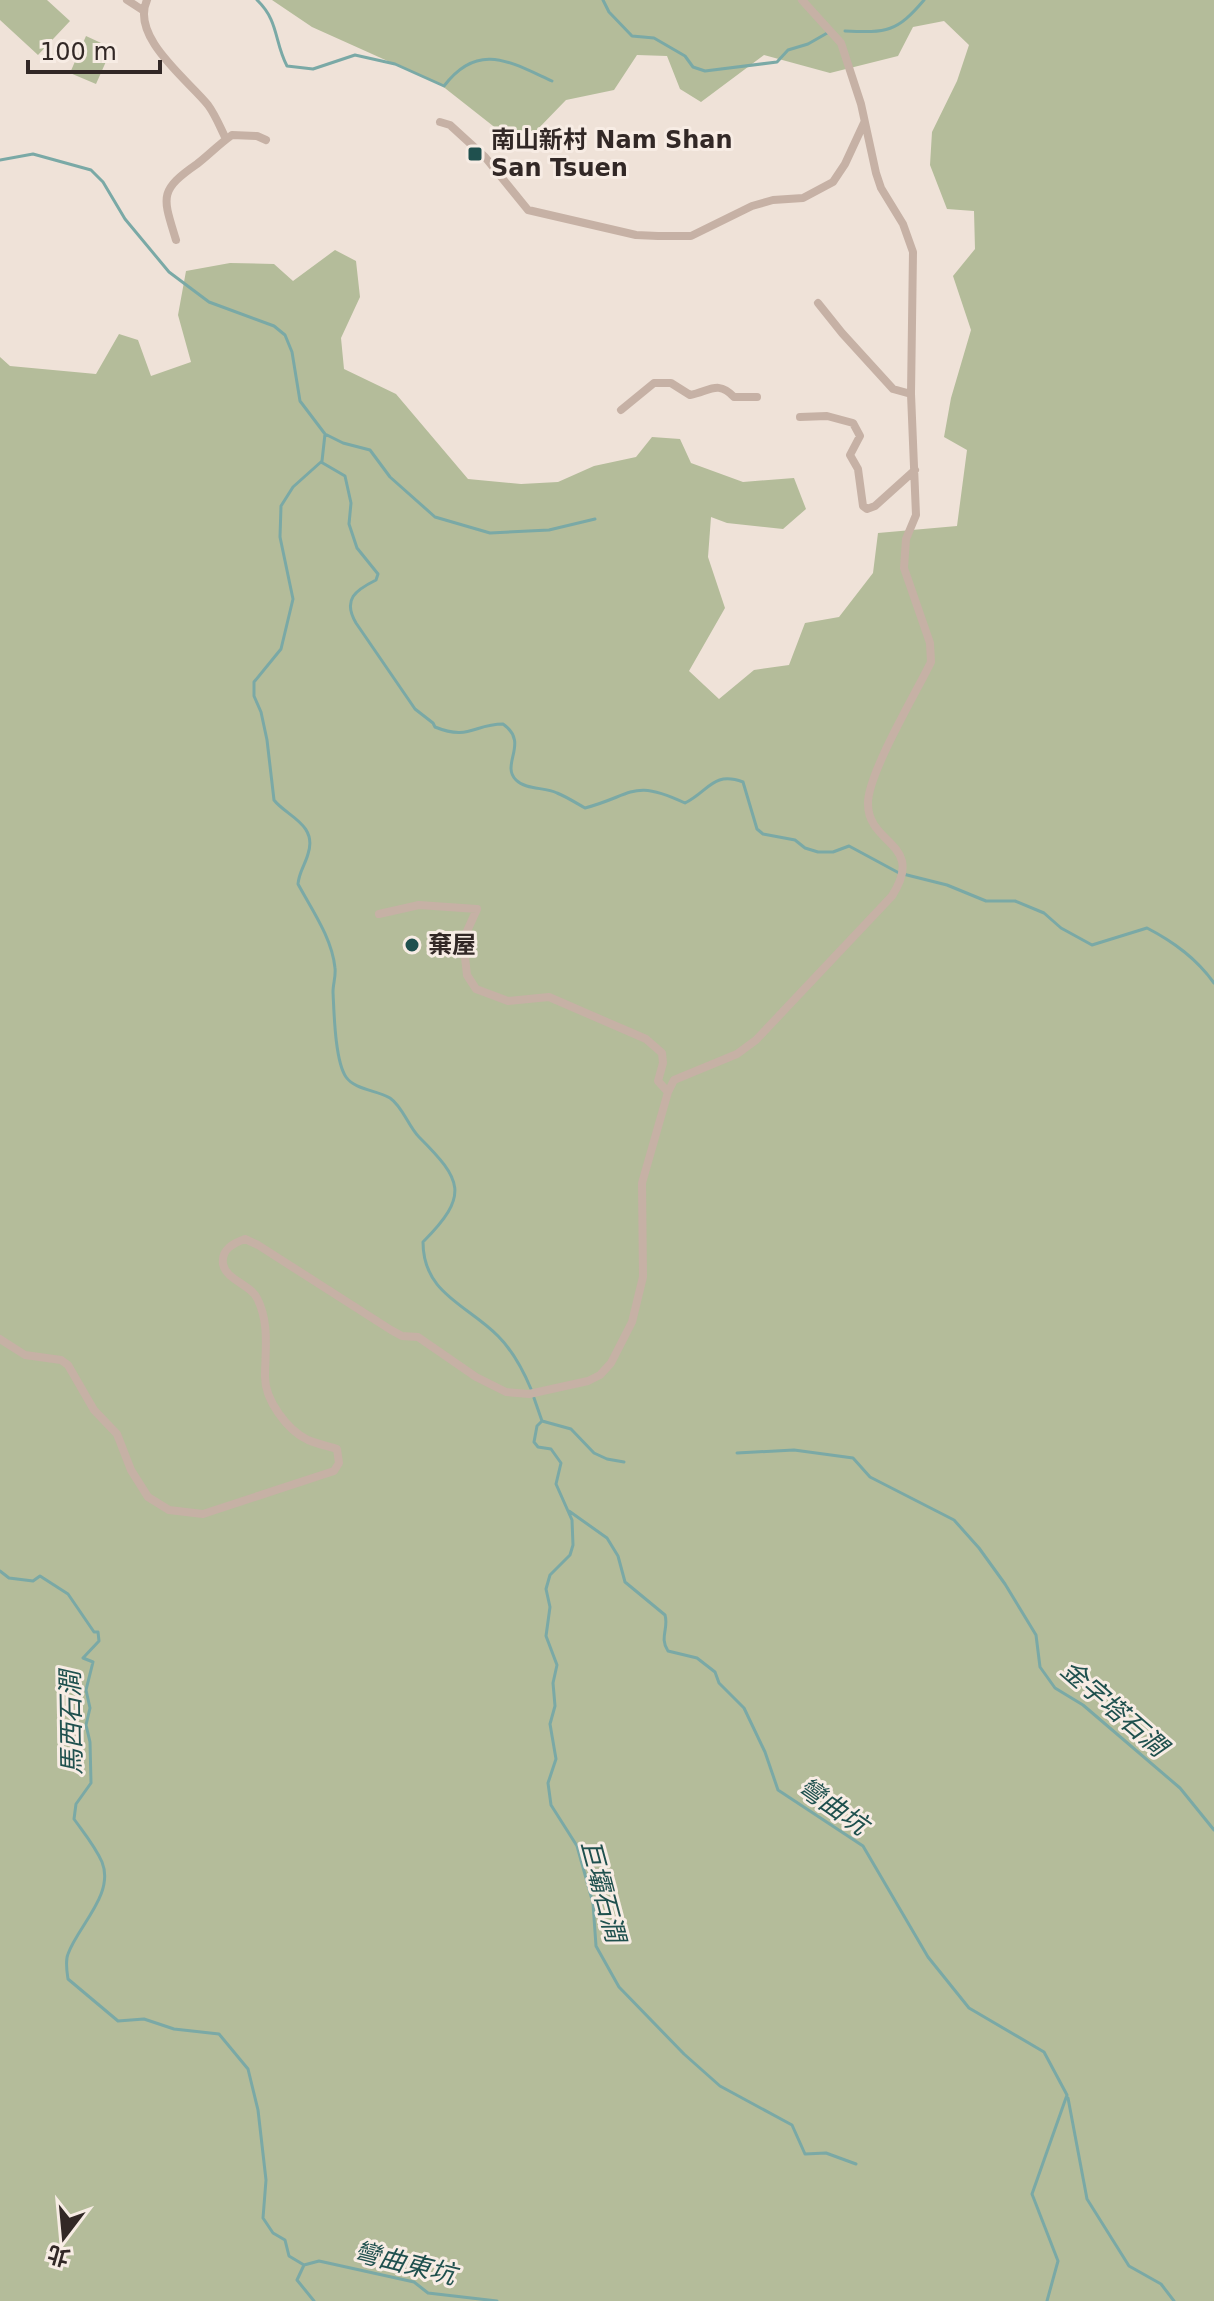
<svg xmlns="http://www.w3.org/2000/svg" width="1214" height="2301" viewBox="0 0 1214 2301" font-family="'DejaVu Sans','Noto Sans TC',sans-serif">
<rect width="100%" height="100%" fill="#efe2d8"/>
<!-- green -->
<path fill="#b4bc9a" d="M 0,0 L 47,0 L 70,21 L 38,55 L 0,20 Z
M 272,0 L 1214,0 L 1214,2301 L 0,2301 L 0,357 L 10,366 L 96,374 L 119,334 L 138,340 L 151,376 L 191,362 L 178,315 L 186,271 L 230,263 L 274,264 L 293,281 L 335,250 L 356,261 L 360,297 L 341,338 L 344,369 L 396,394 L 468,479 L 521,484 L 558,482 L 594,466 L 636,457 L 652,437 L 680,439 L 691,463 L 743,482 L 794,478 L 806,509 L 783,529 L 727,523 L 711,517 L 708,557 L 725,608 L 689,671 L 719,699 L 754,670 L 789,665 L 805,623 L 839,617 L 873,573 L 878,533 L 957,526 L 967,450 L 944,437 L 951,398 L 971,330 L 953,276 L 975,249 L 974,211 L 947,209 L 930,165 L 932,132 L 957,81 L 969,45 L 944,21 L 913,27 L 898,56 L 830,73 L 764,55 L 701,102 L 680,89 L 667,56 L 637,55 L 614,90 L 566,100 L 534,133 L 502,133 L 441,85 L 312,27 Z
M 86,36 L 112,48 L 96,84 L 70,73 Z"/>
<g fill="none" stroke-linecap="round" stroke-linejoin="round">
<!-- stream -->
<path stroke="#7aa9a6" stroke-width="3" d="M 257,0 C 279,21 274,41 287,66 L 313,69 L 355,55 L 395,64 L 444,86 C 478,41 510,62 552,81
M 603,0 L 609,12 L 632,36 L 654,38 L 685,56 L 693,67 L 705,71 L 777,62 L 788,50 L 808,44 L 829,32
M 845,31 C 887,33 897,32 924,0
M 0,160 L 33,154 L 91,170 L 103,182 L 125,219 L 169,272 L 209,302 L 274,326 L 285,335 L 292,352 L 300,401 L 325,434 L 343,443 L 370,450 L 390,477 L 435,517 L 490,533 L 549,530 L 595,519
M 325,434 L 322,461 L 293,487 L 281,506 L 280,537 L 293,599 L 281,649 L 254,682 L 254,696 L 261,712 L 267,740 L 274,800 C 286,816 318,824 308,854 C 305,865 299,872 298,884 C 312,910 332,938 335,968 C 336,976 333,984 333,992 C 334,1012 335,1061 346,1077 C 355,1090 377,1090 390,1098 C 403,1107 408,1126 419,1137 C 462,1180 470,1195 423,1242 C 423,1294 468,1305 498,1336 C 512,1350 523,1370 531,1389
M 321,462 L 345,476 L 351,503 L 349,524 L 357,548 L 378,574 L 376,580 C 356,590 342,599 356,623 L 415,709 L 433,723 L 435,727 C 469,741 474,724 503,724 C 530,743 500,764 516,780 C 526,790 545,787 557,793 C 567,797 576,803 585,808 C 634,795 632,778 685,803 C 709,791 713,771 743,782 L 757,829 L 763,834 L 795,840 L 805,848 L 818,852 L 833,852 L 849,846 L 899,873 L 947,885 L 986,901 L 1015,901 L 1044,913 L 1061,928 L 1092,945 L 1147,928 C 1174,942 1196,958 1214,983
M 534,1398 L 542,1421
M 542,1421 L 537,1426 L 534,1442 L 538,1447 L 551,1449 L 561,1463 L 556,1484 L 572,1520 L 573,1545 L 570,1555 L 550,1575 L 546,1589 L 550,1607 L 546,1636 L 557,1665 L 553,1683 L 555,1706 L 550,1724 L 556,1759 L 548,1783 L 551,1805 L 577,1846 L 593,1903 L 596,1946 L 619,1987 L 684,2054 L 720,2086 L 792,2125 L 805,2154 L 826,2153 L 856,2164
M 542,1421 L 571,1429 L 594,1453 L 607,1459 L 624,1462
M 737,1453 L 794,1450 L 853,1458 L 870,1477 L 954,1520 L 979,1548 L 1005,1584 L 1036,1635 L 1040,1667 L 1055,1688 L 1083,1705 L 1180,1788 L 1214,1830
M 569,1511 L 607,1538 L 618,1556 L 625,1582 L 665,1615 C 669,1628 659,1638 668,1651 L 697,1658 L 715,1672 L 719,1683 L 744,1708 L 765,1752 L 778,1790 L 863,1846 L 928,1957 L 969,2008 L 1044,2052 L 1067,2095 L 1032,2194 L 1058,2261 L 1047,2301
M 0,1571 L 9,1578 L 33,1581 L 40,1576 L 68,1594 L 94,1632 L 98,1632 L 99,1641 L 83,1658 L 93,1662 L 86,1690 L 90,1708 L 86,1725 L 90,1742 L 91,1783 L 76,1804 L 74,1819 C 84,1833 95,1846 102,1862 C 115,1894 78,1926 68,1954 C 65,1961 67,1972 68,1979 L 118,2021 L 144,2019 L 174,2029 L 219,2034 L 248,2069 L 258,2110 L 266,2180 L 263,2218 L 273,2233 L 285,2240 L 289,2256 L 304,2265 L 297,2280 L 314,2301
M 1068,2098 L 1087,2199 L 1129,2266 L 1161,2284 L 1174,2301
M 304,2265 L 319,2261 L 414,2282 L 428,2293 L 497,2301"/>
<!-- minor -->
<path stroke="#c6b1a5" stroke-width="8" d="M 127,0 L 144,11
M 147,0 C 130,37 188,80 208,105 C 216,116 220,127 226,139
M 440,122 L 450,125 L 485,157 L 528,210 L 636,235 L 658,236 L 691,236 L 752,206 L 773,200 L 803,198 L 833,182 L 845,164 L 864,123
M 176,240 C 163,197 158,191 197,164 C 209,155 219,144 232,135 L 257,136 L 266,140
M 818,303 L 842,333 L 893,389 L 911,394
M 621,410 L 654,383 L 671,383 L 690,395 C 710,391 718,380 734,397 L 757,397
M 800,417 L 827,416 L 853,423 L 860,436 L 850,455 L 858,469 L 863,506 L 867,509 L 875,506 L 915,470
M 379,914 L 419,905 L 477,909 L 463,940 L 467,975 L 476,989 L 508,1001 L 549,997 L 646,1039 L 662,1053 L 663,1063 L 658,1081 L 668,1092
M 0,1339 L 25,1355 L 61,1360 L 68,1365 L 94,1410 L 117,1434 L 131,1470 L 148,1497 L 169,1510 L 203,1514 L 334,1471 L 339,1463 L 337,1449 C 328,1446 317,1444 308,1440 C 287,1430 265,1400 265,1377 C 265,1351 270,1323 257,1298 C 251,1285 226,1280 223,1264 C 221,1249 234,1243 245,1239 L 258,1245 L 391,1330 L 402,1336 L 418,1337 L 476,1377 L 506,1392 L 529,1394 L 588,1381 L 600,1375 L 611,1363 L 632,1322 L 643,1277 L 642,1183 L 668,1092 L 674,1080 L 737,1054 L 756,1040 L 892,896 C 926,843 868,845 868,804 C 867,775 916,693 931,662 L 930,643 L 904,568 L 906,539 L 916,515 L 911,394 L 913,252 L 903,224 L 881,188 L 876,173 L 861,104 L 841,43 L 802,0"/>
</g>
<!-- markers -->
<g fill="#1f504e" stroke="#f7ece4" stroke-width="3">
<rect x="467" y="146" width="16" height="16" rx="4"/>
<circle cx="412" cy="945" r="8"/>
</g>
<g text-anchor="middle" dominant-baseline="central" stroke-width="6" stroke-linejoin="round" paint-order="stroke">
<!-- poi labels -->
<g font-size="24" font-weight="bold" fill="#322826" stroke="#f7ece4" text-anchor="start">
<text x="491" y="140">南山新村 Nam Shan<tspan x="491" dy="28">San Tsuen</tspan></text>
<text x="428" y="945">棄屋</text>
</g>
<!-- water labels -->
<g font-size="26" font-style="italic" fill="#1f504e" stroke="#f7ece4">
<text transform="translate(1114 1708) rotate(41)">金字塔石澗</text>
<text transform="translate(71 1723) rotate(-91)">馬西石澗</text>
<text transform="translate(833 1806) rotate(35)">彎曲坑</text>
<text transform="translate(603 1891) rotate(75)">巨壩石澗</text>
<text transform="translate(405 2263) rotate(14)">彎曲東坑</text>
</g>
</g>
<!-- north arrow -->
<g transform="translate(64 2237) rotate(196)" stroke="#f7ece4" stroke-width="6" paint-order="stroke">
<path d="M0-6L14 30L0 20L-14 30Z" fill="#322826"/>
<text y="-12" font-size="22" font-weight="bold" text-anchor="middle" fill="#322826">北</text>
</g>
<!-- scale -->
<path d="M28 60v12h132v-12" fill="none" stroke="#322826" stroke-width="4"/>
<text x="40" y="60" font-size="24" fill="#322826" stroke="#f7ece4" stroke-width="6" paint-order="stroke">100 m</text>
</svg>
